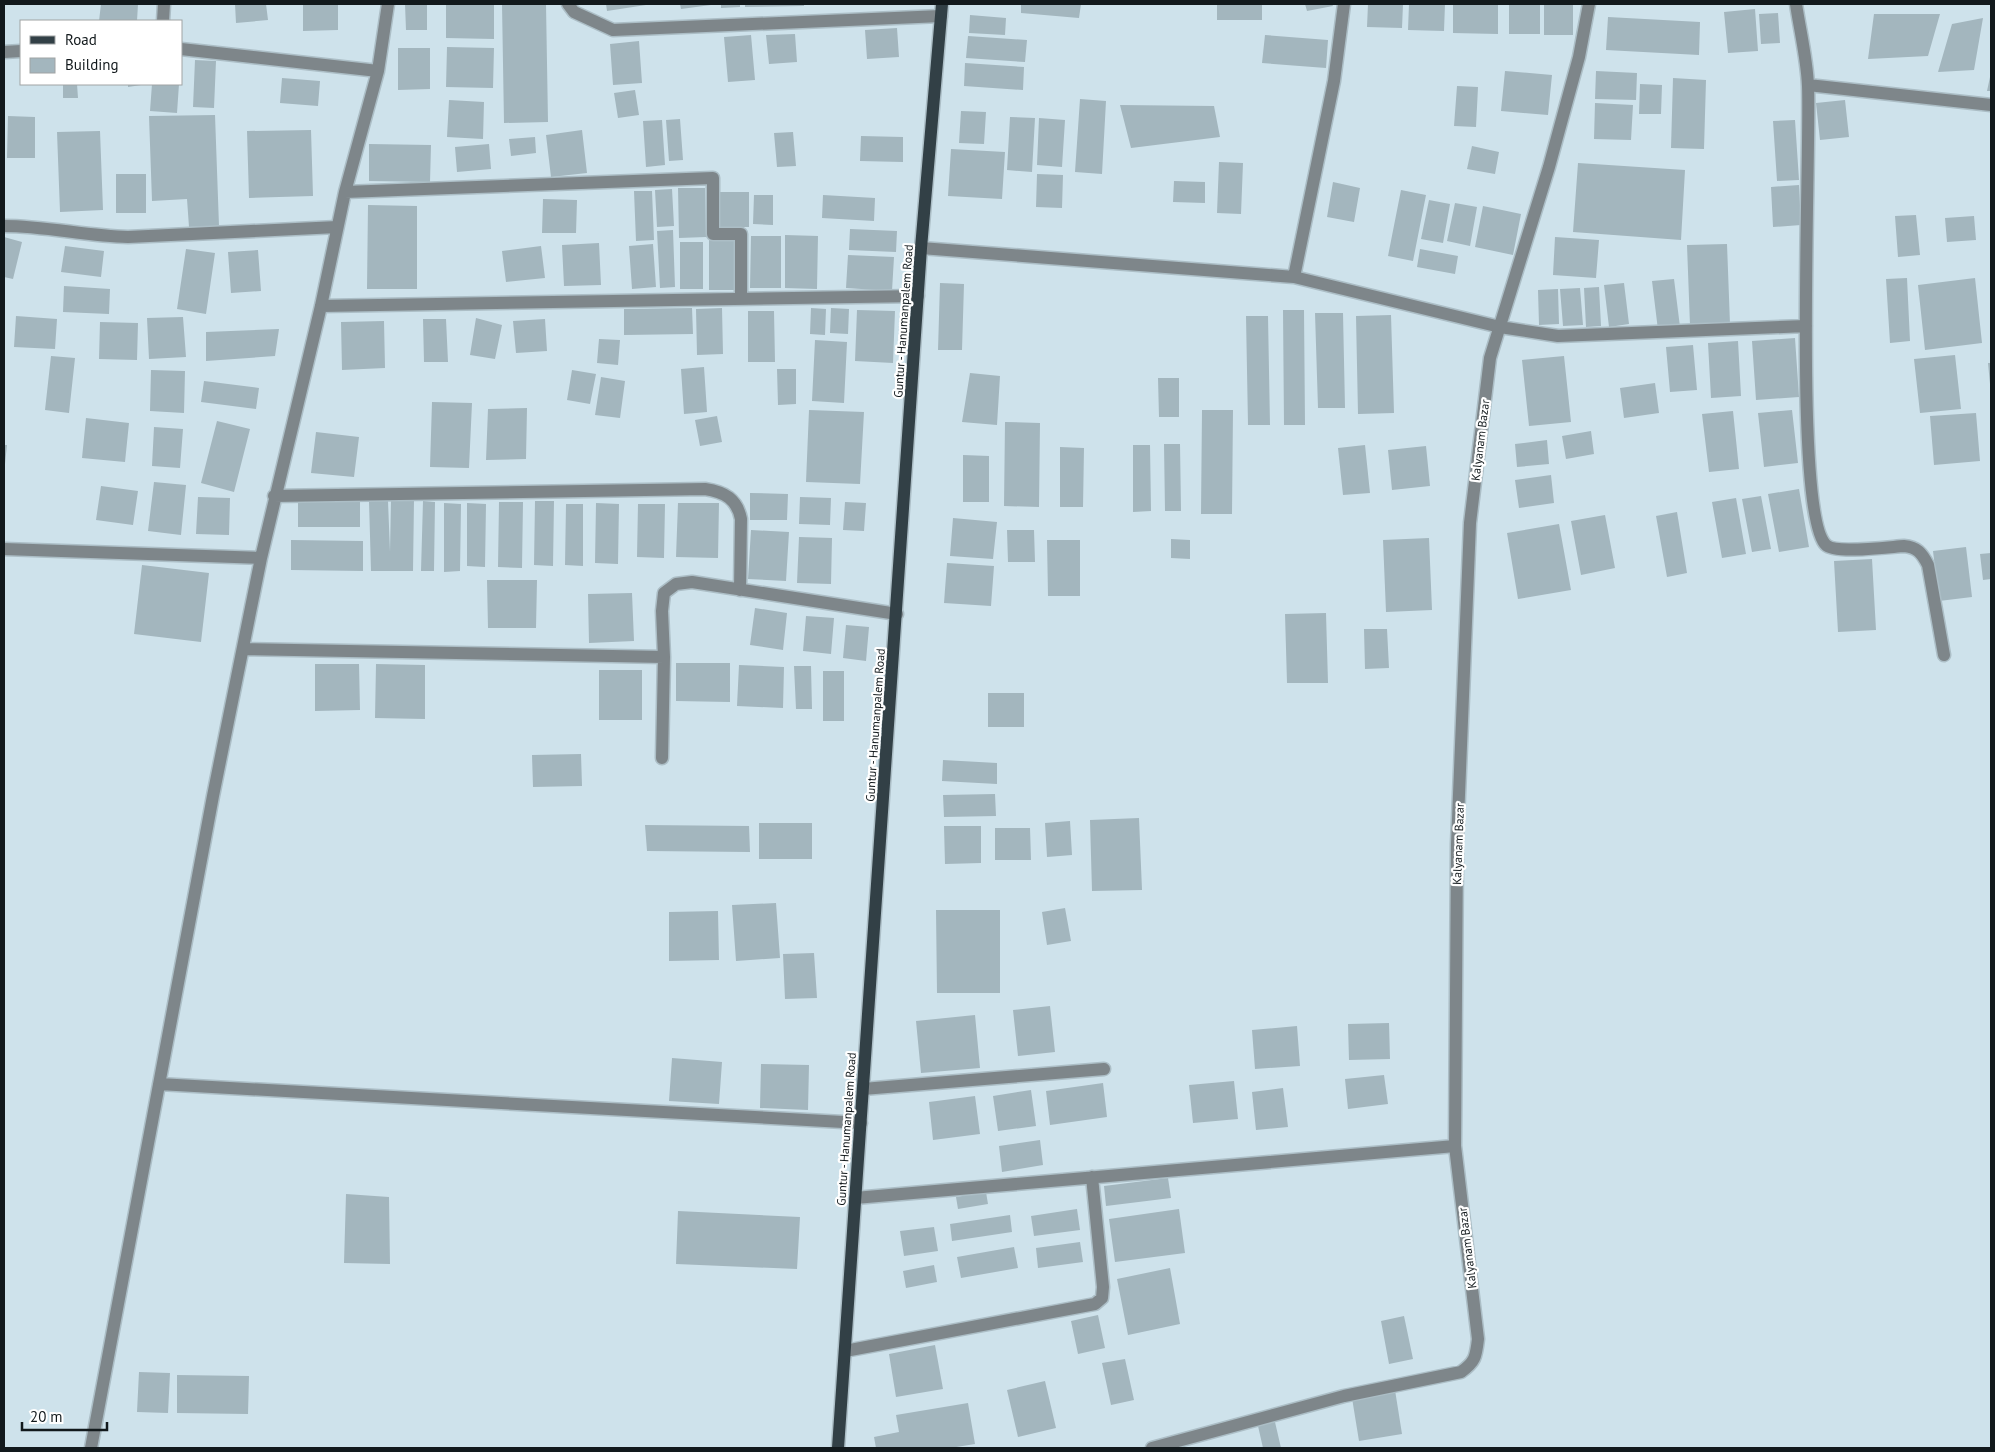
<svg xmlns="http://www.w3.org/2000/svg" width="1995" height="1452" viewBox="0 0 1995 1452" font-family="'PT Sans',sans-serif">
<rect width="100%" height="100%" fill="#cee2eb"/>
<!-- building -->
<path fill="#a3b6be" d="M 101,4 L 138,4 L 137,21 L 99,21 Z
M 235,4 L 266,4 L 268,20 L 236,23 Z
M 303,4 L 338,4 L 338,30 L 303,31 Z
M 405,4 L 427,4 L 427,30 L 406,30 Z
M 446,4 L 494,4 L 494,39 L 446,38 Z
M 502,4 L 546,4 L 548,122 L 504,123 Z
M 606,4 L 646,4 L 646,5 L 607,11 Z
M 680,4 L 711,4 L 711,5 L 681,9 Z
M 721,4 L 740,4 L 740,7 L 721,8 Z
M 745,4 L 804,4 L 804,6 L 745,7 Z
M 1021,4 L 1081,4 L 1079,18 L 1021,13 Z
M 1217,4 L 1262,4 L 1262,20 L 1217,20 Z
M 1305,4 L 1332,4 L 1333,6 L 1307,11 Z
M 1368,4 L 1403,4 L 1402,28 L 1367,27 Z
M 1409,4 L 1445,4 L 1444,31 L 1408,30 Z
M 1453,4 L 1498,4 L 1498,34 L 1453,33 Z
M 1509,4 L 1540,4 L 1540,34 L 1509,34 Z
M 1544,4 L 1573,4 L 1573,35 L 1544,35 Z
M 1755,9 L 1758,51 L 1728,53 L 1724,12 Z
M 1778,13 L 1780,43 L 1761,44 L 1759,14 Z
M 1874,14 L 1940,14 L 1928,56 L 1868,59 Z
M 970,15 L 1006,18 L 1005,35 L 969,33 Z
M 1608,17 L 1700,22 L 1699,55 L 1606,50 Z
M 1983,18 L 1974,70 L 1938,72 L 1952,24 Z
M 897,28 L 899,57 L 867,59 L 865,30 Z
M 795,34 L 797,62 L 769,64 L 766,35 Z
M 751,35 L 755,80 L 728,82 L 724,37 Z
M 1265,35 L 1328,40 L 1326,68 L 1262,63 Z
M 968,36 L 1027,40 L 1025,62 L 966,58 Z
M 639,41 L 642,83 L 613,85 L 610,44 Z
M 447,47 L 494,48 L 493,88 L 446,87 Z
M 398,48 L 430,48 L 430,89 L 398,90 Z
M 195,60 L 216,61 L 214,108 L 193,107 Z
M 965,63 L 1024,67 L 1023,90 L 964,86 Z
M 1505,71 L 1552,75 L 1548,115 L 1501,111 Z
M 1596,71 L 1637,73 L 1636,100 L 1595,99 Z
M 1990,77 L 1991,91 L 1987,91 Z
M 282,78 L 320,81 L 318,106 L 280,103 Z
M 1673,78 L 1706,80 L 1704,149 L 1671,148 Z
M 63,84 L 77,84 L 78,98 L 63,98 Z
M 128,84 L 141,84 L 141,85 L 128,87 Z
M 152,84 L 179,84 L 177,113 L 150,111 Z
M 1640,84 L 1662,85 L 1661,114 L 1639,114 Z
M 1457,86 L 1478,87 L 1476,127 L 1454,126 Z
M 635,90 L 639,115 L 618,118 L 614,93 Z
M 1080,99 L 1106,101 L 1102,174 L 1075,172 Z
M 449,100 L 484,102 L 483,139 L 447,137 Z
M 1845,100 L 1849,137 L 1820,140 L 1816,103 Z
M 1595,103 L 1633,105 L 1631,140 L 1594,139 Z
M 1120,105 L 1214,106 L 1220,137 L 1131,148 Z
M 961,111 L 986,112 L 984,144 L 959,143 Z
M 215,115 L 219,226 L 189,227 L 187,199 L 152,201 L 149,116 Z
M 8,116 L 35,117 L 35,158 L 7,158 Z
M 1010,117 L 1035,118 L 1032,172 L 1007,170 Z
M 1039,118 L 1065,120 L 1062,167 L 1037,165 Z
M 680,119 L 683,160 L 669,161 L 666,120 Z
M 662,120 L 665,165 L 646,167 L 643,121 Z
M 1795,120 L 1799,180 L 1777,181 L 1773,121 Z
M 311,130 L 313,196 L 249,198 L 247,131 Z
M 582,130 L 587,173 L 551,177 L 546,135 Z
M 100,131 L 103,210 L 60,212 L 57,132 Z
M 793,132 L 796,166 L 777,167 L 774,133 Z
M 861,136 L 903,137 L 903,162 L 860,161 Z
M 535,137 L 536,153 L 511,156 L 509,139 Z
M 369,144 L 431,145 L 430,182 L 369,181 Z
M 489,144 L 491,169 L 457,172 L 455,147 Z
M 1472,146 L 1499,152 L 1495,174 L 1467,169 Z
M 951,149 L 1005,152 L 1002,199 L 948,196 Z
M 1219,162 L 1243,163 L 1241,214 L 1217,213 Z
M 1578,163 L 1685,170 L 1681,240 L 1573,232 Z
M 116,174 L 146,174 L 146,213 L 116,213 Z
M 1037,174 L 1063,175 L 1062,208 L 1036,207 Z
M 1174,181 L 1205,182 L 1205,203 L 1173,202 Z
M 1333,182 L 1360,188 L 1354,222 L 1327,217 Z
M 1799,185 L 1801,225 L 1773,227 L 1771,187 Z
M 678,188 L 705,188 L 706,237 L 679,238 Z
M 672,189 L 674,226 L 657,227 L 655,190 Z
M 1401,190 L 1426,195 L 1413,261 L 1388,256 Z
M 634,191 L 652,191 L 654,240 L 636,241 Z
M 719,192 L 749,192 L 749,227 L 719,227 Z
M 754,195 L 773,195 L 773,225 L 753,224 Z
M 823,195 L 875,198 L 874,221 L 822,218 Z
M 543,199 L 577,200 L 576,233 L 542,233 Z
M 1429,200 L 1450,204 L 1443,243 L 1421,239 Z
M 1455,203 L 1477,207 L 1470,246 L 1447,241 Z
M 368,205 L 417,206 L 417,289 L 367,289 Z
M 1483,206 L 1521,214 L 1513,255 L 1475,247 Z
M 1916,215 L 1920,255 L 1898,257 L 1895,216 Z
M 1974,216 L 1976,240 L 1947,242 L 1945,218 Z
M 850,229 L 897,231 L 896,252 L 849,250 Z
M 673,230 L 675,287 L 660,288 L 657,231 Z
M 785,235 L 818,236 L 817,289 L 785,288 Z
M 751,236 L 781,236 L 781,288 L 750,288 Z
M 4,237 L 22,242 L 13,279 L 4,277 Z
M 1555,237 L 1599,240 L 1596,278 L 1553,275 Z
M 709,240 L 735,240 L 735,290 L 709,290 Z
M 680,242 L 703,242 L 703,289 L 680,289 Z
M 599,243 L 601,285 L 564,286 L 562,245 Z
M 653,244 L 656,287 L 632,289 L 629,246 Z
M 1727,244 L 1730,324 L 1690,325 L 1687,245 Z
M 65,246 L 104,251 L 101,277 L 61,272 Z
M 541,246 L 545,278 L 506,282 L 502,251 Z
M 186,249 L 215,253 L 206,314 L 177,309 Z
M 1420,249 L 1458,256 L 1455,274 L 1417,267 Z
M 258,250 L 261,291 L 231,293 L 228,252 Z
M 848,255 L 894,257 L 892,291 L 846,288 Z
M 1907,278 L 1910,341 L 1890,343 L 1886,279 Z
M 1975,278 L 1982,343 L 1925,350 L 1918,285 Z
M 1674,279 L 1680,327 L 1658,330 L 1652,281 Z
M 940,283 L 964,284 L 962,350 L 938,350 Z
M 1624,283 L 1629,324 L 1609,327 L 1604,285 Z
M 64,286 L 110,289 L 109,314 L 63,312 Z
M 1599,287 L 1601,326 L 1586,327 L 1584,288 Z
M 1580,288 L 1583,325 L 1563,326 L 1560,289 Z
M 1558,289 L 1559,324 L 1539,325 L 1538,290 Z
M 692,308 L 693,334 L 624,335 L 624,309 Z
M 722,308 L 723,354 L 697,355 L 696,309 Z
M 811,308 L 826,309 L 825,335 L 810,334 Z
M 831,308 L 849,309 L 848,334 L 830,333 Z
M 857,310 L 895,311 L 893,363 L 855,361 Z
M 1283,310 L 1304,310 L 1305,425 L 1284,425 Z
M 748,311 L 774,311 L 775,362 L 748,362 Z
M 1315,313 L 1343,313 L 1345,408 L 1318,408 Z
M 1391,315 L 1394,413 L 1358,414 L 1356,316 Z
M 16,316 L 57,319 L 55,349 L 14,347 Z
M 1246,316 L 1268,316 L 1270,425 L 1248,425 Z
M 183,317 L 186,357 L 149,359 L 147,318 Z
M 476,318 L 502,325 L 495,359 L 470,355 Z
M 423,319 L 446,319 L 448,362 L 424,362 Z
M 545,319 L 547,351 L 516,353 L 513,321 Z
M 384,321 L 385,368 L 342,370 L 341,322 Z
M 100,322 L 138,323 L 137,360 L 99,359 Z
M 279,329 L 275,356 L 206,361 L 206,332 Z
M 1795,338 L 1799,397 L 1756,400 L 1752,341 Z
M 599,339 L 620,340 L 618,365 L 597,363 Z
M 815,340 L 847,342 L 844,403 L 812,401 Z
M 1738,341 L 1741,396 L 1711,398 L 1708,343 Z
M 1693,345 L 1697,390 L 1670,392 L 1666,347 Z
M 1955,355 L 1961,409 L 1920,413 L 1914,359 Z
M 51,356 L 75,358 L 69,413 L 45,410 Z
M 1564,356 L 1571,422 L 1529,426 L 1522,360 Z
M 1988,363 L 1991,363 L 1991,384 L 1990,384 Z
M 704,367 L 707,412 L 684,414 L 681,369 Z
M 777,369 L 796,369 L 796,404 L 778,405 Z
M 151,370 L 185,371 L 184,413 L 150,411 Z
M 572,370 L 596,374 L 590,404 L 567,400 Z
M 970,373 L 1000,376 L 997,425 L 962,422 Z
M 601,377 L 625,381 L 620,418 L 595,415 Z
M 1158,378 L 1179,378 L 1179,417 L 1159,417 Z
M 204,381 L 259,388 L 256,409 L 201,402 Z
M 1655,383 L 1659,413 L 1624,418 L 1620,388 Z
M 432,402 L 472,403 L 469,468 L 430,467 Z
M 527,408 L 526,459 L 486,460 L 488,409 Z
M 809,410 L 864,412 L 860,484 L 806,482 Z
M 1202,410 L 1233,410 L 1232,514 L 1201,514 Z
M 1792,410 L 1798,463 L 1764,467 L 1758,413 Z
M 1733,411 L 1739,469 L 1709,472 L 1702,414 Z
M 1976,413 L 1980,461 L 1934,465 L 1930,416 Z
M 717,416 L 722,442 L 700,446 L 695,420 Z
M 86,418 L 129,423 L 125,462 L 82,458 Z
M 217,421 L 250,429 L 234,492 L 201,483 Z
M 1005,422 L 1040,423 L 1039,507 L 1004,506 Z
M 154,427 L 183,429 L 180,468 L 152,466 Z
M 1591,431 L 1594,454 L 1566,459 L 1562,436 Z
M 316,432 L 359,437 L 354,477 L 311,473 Z
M 1547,440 L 1549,464 L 1517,467 L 1515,444 Z
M 1164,444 L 1180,444 L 1181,511 L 1165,511 Z
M 4,445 L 7,445 L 5,464 L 4,464 Z
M 1133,445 L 1150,445 L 1151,511 L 1133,512 Z
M 1365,445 L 1370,493 L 1343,495 L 1338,448 Z
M 1426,446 L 1430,486 L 1392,490 L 1388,450 Z
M 1060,447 L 1084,448 L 1083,507 L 1060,507 Z
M 963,455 L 989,456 L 989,502 L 963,502 Z
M 1551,475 L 1554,503 L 1519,508 L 1515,480 Z
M 154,482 L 186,485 L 181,535 L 148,531 Z
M 101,486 L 138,491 L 133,525 L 96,520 Z
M 1799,489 L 1809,547 L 1779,552 L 1768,494 Z
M 750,493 L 788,494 L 787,520 L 750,520 Z
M 1761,496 L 1771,549 L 1752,552 L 1742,499 Z
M 198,497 L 230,498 L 229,535 L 196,534 Z
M 800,497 L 831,498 L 830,525 L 799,524 Z
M 1736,498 L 1746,554 L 1722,558 L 1712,502 Z
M 298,500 L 360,501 L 360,527 L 298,527 Z
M 391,500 L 414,500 L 413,571 L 371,571 L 369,501 L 388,501 L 390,552 Z
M 423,501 L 435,502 L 434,571 L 421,571 Z
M 535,501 L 554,501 L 553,566 L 534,565 Z
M 499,502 L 523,502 L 522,568 L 498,567 Z
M 845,502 L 866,503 L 864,531 L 843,530 Z
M 444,503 L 461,504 L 460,571 L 444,572 Z
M 467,503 L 486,504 L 485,567 L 467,566 Z
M 596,503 L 619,504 L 618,564 L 595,563 Z
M 678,503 L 719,503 L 718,558 L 676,557 Z
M 566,504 L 583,504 L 583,566 L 565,565 Z
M 638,504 L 665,504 L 664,558 L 637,557 Z
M 1677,512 L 1687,573 L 1667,577 L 1656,516 Z
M 1605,515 L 1615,568 L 1581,575 L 1571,521 Z
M 953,518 L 997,522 L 993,559 L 950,556 Z
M 1559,524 L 1571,590 L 1518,599 L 1507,533 Z
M 751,530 L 789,532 L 786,581 L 748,579 Z
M 1007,530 L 1034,530 L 1035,562 L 1008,562 Z
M 799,537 L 832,538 L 831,584 L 797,583 Z
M 1429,538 L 1432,610 L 1386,612 L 1383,540 Z
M 1171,539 L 1190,540 L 1190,559 L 1171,558 Z
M 291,540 L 363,541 L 363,571 L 291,570 Z
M 1047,540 L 1080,540 L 1080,596 L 1048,596 Z
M 1966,547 L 1972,597 L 1939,601 L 1933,551 Z
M 1991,553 L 1991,579 L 1983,580 L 1980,554 Z
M 1872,559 L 1876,630 L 1838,632 L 1834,561 Z
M 947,563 L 994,566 L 991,606 L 944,603 Z
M 142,565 L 209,573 L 201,642 L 134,634 Z
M 487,580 L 537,580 L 536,628 L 488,628 Z
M 632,593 L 634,641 L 589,643 L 588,594 Z
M 755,608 L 787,613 L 783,650 L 750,645 Z
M 1326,613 L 1328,683 L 1287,683 L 1285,614 Z
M 806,616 L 834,618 L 831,654 L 803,651 Z
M 846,625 L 869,627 L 866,661 L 843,658 Z
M 1364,629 L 1387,629 L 1389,668 L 1365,669 Z
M 676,663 L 730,663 L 730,702 L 676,701 Z
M 315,664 L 359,664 L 360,710 L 315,711 Z
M 376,664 L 425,665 L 425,719 L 375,718 Z
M 739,665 L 784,667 L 783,708 L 737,706 Z
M 794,666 L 811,666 L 812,709 L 796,709 Z
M 599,670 L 642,670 L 642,720 L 599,720 Z
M 823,671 L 844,671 L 844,721 L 823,721 Z
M 988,693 L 1024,693 L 1024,727 L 988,727 Z
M 581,754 L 582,786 L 533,787 L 532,755 Z
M 943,760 L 997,763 L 997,784 L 942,781 Z
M 995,794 L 996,816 L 944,817 L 943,795 Z
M 1139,818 L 1142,890 L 1092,891 L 1090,820 Z
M 1070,821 L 1072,855 L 1047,857 L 1045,823 Z
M 759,823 L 812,823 L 812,859 L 759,859 Z
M 645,825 L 749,826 L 750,852 L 647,851 Z
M 944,826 L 981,826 L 981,863 L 945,864 Z
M 995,828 L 1030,828 L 1031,860 L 995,860 Z
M 776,903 L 780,958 L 736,961 L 732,905 Z
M 1065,908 L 1071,941 L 1047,945 L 1042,912 Z
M 936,910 L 1000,910 L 1000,993 L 937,993 Z
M 718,911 L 719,960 L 669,961 L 669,912 Z
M 814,953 L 817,998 L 785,999 L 783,954 Z
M 1050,1006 L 1055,1052 L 1018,1056 L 1013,1010 Z
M 975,1015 L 980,1068 L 921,1073 L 916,1021 Z
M 1389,1023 L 1390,1059 L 1349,1060 L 1348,1024 Z
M 1297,1026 L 1300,1066 L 1255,1069 L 1252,1030 Z
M 672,1058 L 722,1062 L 719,1104 L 669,1101 Z
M 761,1064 L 809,1065 L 808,1110 L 760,1108 Z
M 1384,1075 L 1388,1104 L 1348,1109 L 1345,1079 Z
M 1234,1081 L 1238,1119 L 1193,1123 L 1189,1085 Z
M 1103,1083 L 1107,1117 L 1050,1125 L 1046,1091 Z
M 1283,1088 L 1288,1127 L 1256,1130 L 1252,1092 Z
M 1031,1090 L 1036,1126 L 998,1131 L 993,1096 Z
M 975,1096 L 980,1134 L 933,1140 L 929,1102 Z
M 1040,1140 L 1043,1165 L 1002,1172 L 999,1146 Z
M 1168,1178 L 1171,1198 L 1106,1206 L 1104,1186 Z
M 986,1192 L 988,1204 L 958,1209 L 956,1197 Z
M 346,1194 L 389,1197 L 390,1264 L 344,1263 Z
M 1077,1209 L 1080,1230 L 1034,1236 L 1031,1216 Z
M 1179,1209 L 1185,1253 L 1115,1262 L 1109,1219 Z
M 678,1211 L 800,1217 L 797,1269 L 676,1264 Z
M 1010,1215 L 1012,1232 L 952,1241 L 950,1224 Z
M 934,1227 L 938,1251 L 904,1256 L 900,1231 Z
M 1080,1242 L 1083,1262 L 1038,1268 L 1036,1248 Z
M 1014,1247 L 1018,1268 L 961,1278 L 957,1257 Z
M 934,1265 L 937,1282 L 906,1288 L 903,1271 Z
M 1170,1268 L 1180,1324 L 1128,1335 L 1117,1279 Z
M 1098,1315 L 1105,1348 L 1078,1354 L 1071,1321 Z
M 1404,1316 L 1413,1359 L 1389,1364 L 1381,1321 Z
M 935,1345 L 943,1389 L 896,1397 L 889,1354 Z
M 1125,1359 L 1134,1400 L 1111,1405 L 1102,1363 Z
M 139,1372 L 170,1373 L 168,1413 L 137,1412 Z
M 177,1375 L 249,1376 L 248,1414 L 177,1413 Z
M 1045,1381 L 1056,1428 L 1018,1437 L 1007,1390 Z
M 1395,1390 L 1402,1434 L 1359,1441 L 1352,1398 Z
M 968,1403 L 975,1444 L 950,1448 L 876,1448 L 874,1437 L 899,1432 L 896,1415 Z
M 1275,1422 L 1281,1448 L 1263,1448 L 1258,1426 Z"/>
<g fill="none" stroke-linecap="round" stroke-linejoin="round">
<!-- street casing -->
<g stroke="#acbec6" stroke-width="15">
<path id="street" d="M 568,4 L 574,12 L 613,30 L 941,16
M 1796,4 C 1800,31 1807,59 1808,86 C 1811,153 1793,514 1826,545 C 1835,554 1889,547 1904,546 C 1917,547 1922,553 1928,565 L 1944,655
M 163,21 L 164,4
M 181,49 L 378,71
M 4,52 L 21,51
M 1808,85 L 1991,105
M 345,192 L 713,178 L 713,234 L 741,234 L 741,299
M 4,226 C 46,226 86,236 128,237 L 337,227
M 921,248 L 1294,277 L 1500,327 L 1558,336 L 1806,326
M 1294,277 L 1334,81 L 1344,4
M 321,306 L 918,296
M 274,496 L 705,489 C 725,492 737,499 741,519 L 740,590
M 4,549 L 261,558
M 244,649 L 664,657
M 662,758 L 664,657 L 662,611 L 664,593 L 676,584 L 692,582 L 897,614
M 159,1084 L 861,1123
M 863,1089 L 1104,1069
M 855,1198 L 1455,1146
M 845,1351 L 1095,1304 L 1102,1298 L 1103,1287 L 1092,1177
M 91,1448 L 213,796 L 261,558 L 321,306 L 345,192 L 378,71 L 388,4
M 1152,1448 L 1344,1396 L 1461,1372 C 1475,1362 1476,1357 1478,1339 L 1455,1146 L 1457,844 L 1470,523 L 1490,358 L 1549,167 L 1579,57 L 1589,4"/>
</g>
<!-- primary casing -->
<g stroke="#acbec6" stroke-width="15">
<path id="primary" d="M 838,1448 L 921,248 L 942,4"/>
</g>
<!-- street -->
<use href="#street" stroke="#7e868a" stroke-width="12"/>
<!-- primary -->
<use href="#primary" stroke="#324046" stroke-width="12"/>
</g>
<g text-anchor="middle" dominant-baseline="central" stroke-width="4.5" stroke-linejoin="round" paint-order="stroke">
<!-- street labels -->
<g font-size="12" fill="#12191c" stroke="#fff">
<text transform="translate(903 321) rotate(-86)">Guntur - Hanumanpalem Road</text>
<text transform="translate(1480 440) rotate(-83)">Kalyanam Bazar</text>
<text transform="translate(875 725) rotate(-86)">Guntur - Hanumanpalem Road</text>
<text transform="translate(1458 844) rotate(-88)">Kalyanam Bazar</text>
<text transform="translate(846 1129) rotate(-86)">Guntur - Hanumanpalem Road</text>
<text transform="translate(1467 1248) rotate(-97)">Kalyanam Bazar</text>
</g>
</g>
<!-- border -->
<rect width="1995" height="1452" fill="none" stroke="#12191c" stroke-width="10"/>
<!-- legend -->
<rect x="20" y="20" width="162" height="65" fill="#ffffff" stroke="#a0a3a4"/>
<rect x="30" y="36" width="25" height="8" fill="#324046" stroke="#a0a3a4"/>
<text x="65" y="45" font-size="15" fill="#12191c">Road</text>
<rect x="30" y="58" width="25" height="15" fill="#a3b6be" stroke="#a0a3a4"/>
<text x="65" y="70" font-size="15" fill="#12191c">Building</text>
<!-- scale -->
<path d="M22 1422v8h85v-8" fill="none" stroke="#12191c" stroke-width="2.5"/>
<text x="30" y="1422" font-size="15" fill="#12191c" stroke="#ffffff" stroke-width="4" paint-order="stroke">20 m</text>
</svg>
